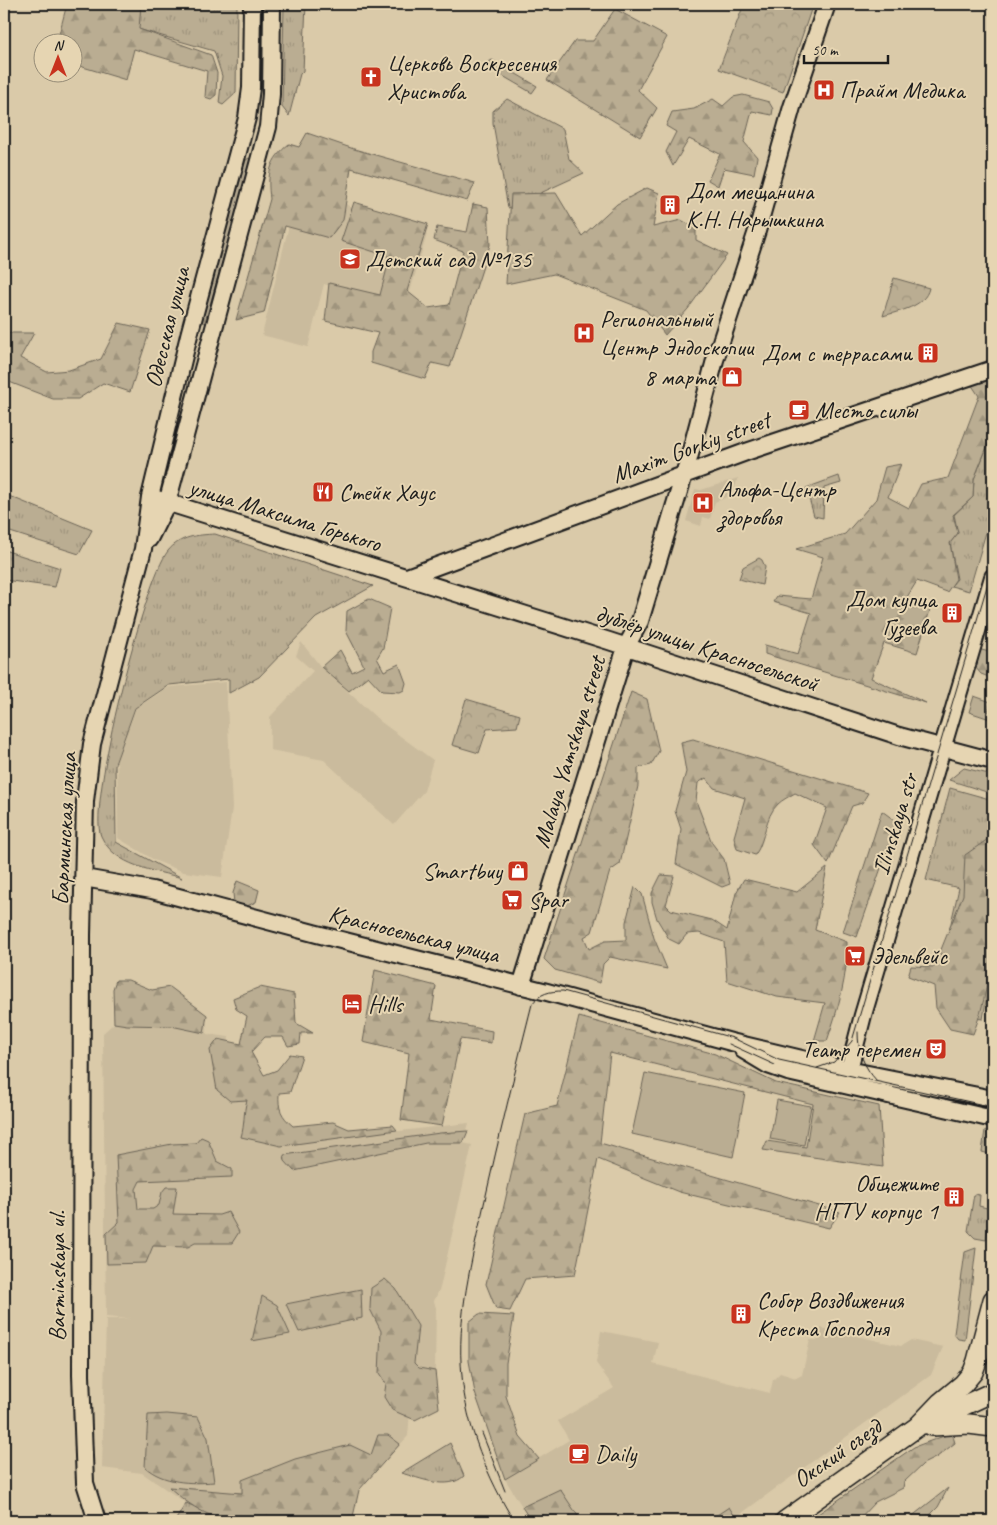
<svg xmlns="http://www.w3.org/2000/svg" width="997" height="1525" viewBox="0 0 997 1525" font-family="Caveat,sans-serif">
<defs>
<pattern id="grass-tufts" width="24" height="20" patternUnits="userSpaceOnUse" patternTransform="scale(1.25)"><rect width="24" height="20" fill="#baad92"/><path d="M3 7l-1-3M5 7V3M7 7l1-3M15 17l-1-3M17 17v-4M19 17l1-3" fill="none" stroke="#9f947d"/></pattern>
<pattern id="forest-firs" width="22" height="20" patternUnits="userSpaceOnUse" patternTransform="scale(1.25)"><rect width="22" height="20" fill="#baad92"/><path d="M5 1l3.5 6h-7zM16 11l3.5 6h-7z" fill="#9f947d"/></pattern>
<pattern id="park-crowns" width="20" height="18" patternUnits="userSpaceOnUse" patternTransform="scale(1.25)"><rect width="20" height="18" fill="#baad92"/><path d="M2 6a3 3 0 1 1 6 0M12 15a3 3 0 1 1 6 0" fill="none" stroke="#9f947d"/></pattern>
</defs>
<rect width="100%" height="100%" fill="#dacaa9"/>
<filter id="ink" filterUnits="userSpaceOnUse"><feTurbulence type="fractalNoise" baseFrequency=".02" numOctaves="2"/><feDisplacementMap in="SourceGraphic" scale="10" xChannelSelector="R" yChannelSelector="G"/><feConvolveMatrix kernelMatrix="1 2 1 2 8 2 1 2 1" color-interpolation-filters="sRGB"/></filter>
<g filter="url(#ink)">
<!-- built -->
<path fill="#cabb9d" d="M 295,201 L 343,202 L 355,210 L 427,234 L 405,309 L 324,284 L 308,347 L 262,335 Z
M 738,478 L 732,495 L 715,502 L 710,519 L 703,517 L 701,526 L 686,521 L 695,489 L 701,490 Z
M 301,642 L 321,667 L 381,722 L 433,760 L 424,791 L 394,825 L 324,760 L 270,750 L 270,717 L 313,671 L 296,656 Z
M 226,682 L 232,808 L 222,877 L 184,872 L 156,861 L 118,838 L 117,758 L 136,708 L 169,687 Z
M 138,1002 L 207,1023 L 207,1034 L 229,1037 L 228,1047 L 262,1094 L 264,1125 L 400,1131 L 469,1123 L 463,1143 L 472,1145 L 440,1288 L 434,1301 L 436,1308 L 435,1371 L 419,1368 L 414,1364 L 408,1436 L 359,1490 L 352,1521 L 229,1521 L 186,1503 L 142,1473 L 102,1468 L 106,1319 L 129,1319 L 106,1317 L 103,1033 Z
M 821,1328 L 901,1346 L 911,1340 L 943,1347 L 931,1375 L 731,1521 L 531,1521 L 505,1479 L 569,1440 L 558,1421 L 614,1388 L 596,1363 L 601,1331 L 658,1342 L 653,1364 L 770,1393 L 773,1380 L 780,1373 L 796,1378 L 802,1375 L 810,1340 L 819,1340 Z"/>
<!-- grass -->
<path fill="url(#grass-tufts)" stroke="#6b6457" d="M 141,4 L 237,4 L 236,93 L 223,105 L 219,103 L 222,76 L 214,51 L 138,29 Z
M 284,4 L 306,4 L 303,71 L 300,74 L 289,116 L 282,107 Z
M 507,99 L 563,129 L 569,159 L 584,173 L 508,208 L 493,123 L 493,111 Z
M 249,158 L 251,161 L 205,322 L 202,323 L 200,320 L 246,160 Z
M 993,433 L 993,508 L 969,591 L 951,586 L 957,579 L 950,543 L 958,533 L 954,515 L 973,497 L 974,479 Z
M 839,476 L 841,483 L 824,488 L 823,518 L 814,516 L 806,488 Z
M 4,494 L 92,530 L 79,554 L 4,530 Z
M 215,534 L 373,586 L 316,618 L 259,677 L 229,693 L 229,679 L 169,685 L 135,708 L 115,764 L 116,842 L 182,878 C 154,870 115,867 101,836 C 87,806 145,579 168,551 C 180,536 197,535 215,534 Z
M 4,550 L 60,568 L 55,587 L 4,580 Z
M 974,696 L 991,702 L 988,711 L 993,713 L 993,720 L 969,712 Z
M 964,768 L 993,775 L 993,794 L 949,780 Z
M 950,788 L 993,800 L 993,977 L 990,977 L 983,1019 L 942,1015 L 940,971 L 959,888 L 926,880 Z
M 985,1130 L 993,1135 L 993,1155 L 982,1152 Z
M 974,1194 L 980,1195 L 979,1206 L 991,1209 L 986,1240 L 975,1238 L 968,1231 Z
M 976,1248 L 965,1340 L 958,1339 L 954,1334 L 965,1252 Z
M 450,1443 L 464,1476 C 448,1491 420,1478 401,1473 Z
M 186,1503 L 229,1521 L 175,1521 Z"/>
<!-- forest -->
<path fill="url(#forest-firs)" stroke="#6b6457" d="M 67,4 L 141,4 L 139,29 L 211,55 L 217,73 L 216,95 L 211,99 L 205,97 L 207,71 L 134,49 L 126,80 L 73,64 L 72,42 L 57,42 Z
M 615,9 L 667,37 L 638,90 L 657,108 L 640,137 L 547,80 L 575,41 L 593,41 Z
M 492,60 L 537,86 L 532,93 L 484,65 Z
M 743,95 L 769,102 L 773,109 L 772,115 L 752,111 L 744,142 L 757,157 L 754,174 L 724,168 L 718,186 L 708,180 L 720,154 L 689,139 L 673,166 L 666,152 L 676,132 L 666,126 L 672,112 L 694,109 L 713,99 L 723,106 L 733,97 Z
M 307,133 L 354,149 L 475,183 L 467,201 L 351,168 L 343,220 L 329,238 L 285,226 L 264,313 L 236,320 L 270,199 C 267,174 269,160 289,144 L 299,147 Z
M 647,188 L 659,193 L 653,227 L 681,220 L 696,228 L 696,240 L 727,255 L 688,309 L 665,335 L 646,310 L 554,274 L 506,284 L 511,194 L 556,193 L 582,236 L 617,204 Z
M 354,202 L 428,224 L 407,291 L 428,308 L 449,305 L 463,251 L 434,240 L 437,227 L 467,232 L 473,204 L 488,207 L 490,245 L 450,367 L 432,363 L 425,379 L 371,363 L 371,352 L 378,333 L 325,321 L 329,283 L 380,295 L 390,257 L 341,241 Z
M 119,323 L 150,330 L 130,392 L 103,383 L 78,399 L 53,399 L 4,380 L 4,333 L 34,333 L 20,358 L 47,372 L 69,370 L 101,359 Z
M 993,373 L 993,432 L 974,479 L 973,497 L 953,515 L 958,533 L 950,543 L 956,579 L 947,592 L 917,581 L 907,597 L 930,610 L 917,653 L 884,643 L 871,678 L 926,703 L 765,654 L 765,645 L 798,654 L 811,613 L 773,602 L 777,596 L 811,599 L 823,557 L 796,549 L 845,534 L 876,499 L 885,467 L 901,464 L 888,497 L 909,508 L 921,484 L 948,478 L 979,396 L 969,381 Z
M 369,599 L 390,608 L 383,648 L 377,658 L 384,671 L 399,664 L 406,683 L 404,690 L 400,692 L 382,691 L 368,676 L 349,691 L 321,667 L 340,650 L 352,672 L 364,666 L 346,631 L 347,611 Z
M 978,649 L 993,653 L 989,677 L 981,674 L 975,667 Z
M 631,692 L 647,699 L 659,751 L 651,765 L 638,768 L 638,786 L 620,864 L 610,871 L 592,932 L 584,937 L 589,949 L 605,941 L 626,940 L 626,922 L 635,887 L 642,894 L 654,938 L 667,969 L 610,957 L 603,964 L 600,983 L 555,970 L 544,959 Z
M 693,739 L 868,793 L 862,803 L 852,806 L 828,864 L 814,845 L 827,808 L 795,793 C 790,796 782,800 778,804 C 764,817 766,840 755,855 L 737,849 L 734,837 L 745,798 L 714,788 L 706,778 L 698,783 L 696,801 L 712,843 L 724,859 L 730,884 L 722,887 L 676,864 L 681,829 L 675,811 L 686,772 L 681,742 Z
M 882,811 L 897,822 L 857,937 L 843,932 Z
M 988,839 L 993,843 C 993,908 997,974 973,1034 L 950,1029 L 936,1008 L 934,986 L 908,976 L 911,966 L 934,967 L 963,895 L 965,855 Z
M 827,868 L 815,930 L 847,942 C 848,976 838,1009 827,1041 L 814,1041 L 825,1003 L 777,997 L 727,981 L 724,942 L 699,933 L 687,934 L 679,944 L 669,939 L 657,919 L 652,902 L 652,893 L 661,875 L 674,876 L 666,905 L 671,910 L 712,920 L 727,930 L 736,893 L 744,879 L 797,892 Z
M 237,881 L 259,890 L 256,902 L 247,906 L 234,903 L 233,893 Z
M 375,970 L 436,986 L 431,1019 L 492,1031 L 491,1043 L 460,1039 L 442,1126 L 401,1120 L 409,1053 L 363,1042 Z
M 116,980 L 128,980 L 152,990 L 170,987 L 207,1015 L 204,1033 L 171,1026 L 127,1025 L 114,1023 L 113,989 Z
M 260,987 L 294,994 L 296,1023 L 313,1033 L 301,1033 L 300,1044 L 288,1046 L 283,1037 L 265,1037 L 251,1052 L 264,1075 L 277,1070 L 290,1054 L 302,1056 L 290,1092 L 279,1093 C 278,1109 281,1116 293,1126 L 333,1122 L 349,1129 L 393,1125 L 397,1130 L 281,1146 L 241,1137 C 245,1124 243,1113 247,1100 L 230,1101 L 217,1090 L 210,1050 L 218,1039 L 241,1044 L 247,1016 L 236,1009 L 233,998 Z
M 579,1017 L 715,1054 L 776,1083 L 879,1106 L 883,1167 L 763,1150 L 767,1141 L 806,1147 L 813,1104 L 610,1053 L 600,1143 L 840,1212 L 829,1228 L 679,1192 L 598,1159 L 575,1275 L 525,1279 L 510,1311 L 496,1309 L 486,1284 L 525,1114 L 557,1106 Z
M 468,1131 L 463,1143 L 426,1143 L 294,1171 L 285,1161 L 284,1155 L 440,1133 Z
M 201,1137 L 208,1140 L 217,1161 L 232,1169 L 232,1177 L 140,1181 L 136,1189 L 138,1209 L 153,1209 L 159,1205 L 162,1192 L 166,1187 L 177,1187 L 173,1214 L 219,1215 L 228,1212 L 239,1232 L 232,1243 L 195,1243 L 188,1247 L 153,1246 L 146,1263 L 107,1264 L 106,1234 L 119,1222 L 116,1155 L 172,1144 L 196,1143 Z
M 385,1279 L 396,1289 L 418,1326 L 414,1363 L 419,1368 L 435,1371 L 439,1408 L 415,1420 L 392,1410 L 384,1397 L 386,1384 L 379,1373 L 381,1331 L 370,1309 L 371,1288 Z
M 361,1289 L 362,1318 L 299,1332 L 286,1304 Z
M 262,1296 L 277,1305 L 290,1334 L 252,1341 Z
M 479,1314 L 514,1316 L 506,1363 L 506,1396 L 520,1437 L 539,1459 L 505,1479 L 475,1393 L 469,1361 L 469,1322 Z
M 167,1414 L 198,1417 L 208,1438 L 214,1482 C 190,1484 163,1483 145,1467 L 148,1415 Z
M 952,1433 L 955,1443 L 937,1457 L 923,1464 L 904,1482 L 903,1488 L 875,1502 L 857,1521 L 808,1521 L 914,1447 Z
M 378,1435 L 388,1435 L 400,1444 L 359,1490 L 352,1521 L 244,1521 L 247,1519 C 216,1525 190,1506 169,1487 L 242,1493 L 242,1480 L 295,1459 L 350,1445 L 371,1455 Z
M 948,1488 L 938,1507 L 924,1521 L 906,1521 Z
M 560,1489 L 578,1516 L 571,1521 L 531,1521 L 522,1507 Z
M 729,1507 L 736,1518 L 731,1521 L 708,1521 Z"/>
<!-- park -->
<path fill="url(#park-crowns)" stroke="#6b6457" d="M 744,4 L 813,4 L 783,92 L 719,69 Z
M 894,278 L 929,288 C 925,307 899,311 883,316 Z
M 759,558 L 762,560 L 765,567 L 762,585 L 739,579 L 743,567 Z
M 466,699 L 520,715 L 517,727 L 487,729 L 479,753 L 452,745 Z"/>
<!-- garden -->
<path fill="#baad92" stroke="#6b6457" d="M 645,1073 L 745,1093 L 733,1157 L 632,1134 Z
M 777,1100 L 811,1106 L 804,1145 L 770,1139 Z"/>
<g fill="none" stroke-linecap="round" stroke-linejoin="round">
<!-- secondary casing -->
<g stroke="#1c1c1c" stroke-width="20">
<path id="secondary" d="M 150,497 L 609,641 L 899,736 L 993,761
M 149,539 L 167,503 L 268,127 L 271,94 L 272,4
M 407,577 L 746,452 L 993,369
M 84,878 L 152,890 L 317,934 L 547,992 L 731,1042 L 848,1070 L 993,1099
M 521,986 L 626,647 L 640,621 L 689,458 L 715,360 L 757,231 L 792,107 L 827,4
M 743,1050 L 768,1065 L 788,1072 L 993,1119
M 845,1085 L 863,1015 L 993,577
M 97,1521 L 85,1483 L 81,1375 L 82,935 L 85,801 L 92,744 L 143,549 L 150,497 L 189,335 L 247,118 L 251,88 L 252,4"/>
</g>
<!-- primary casing -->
<g stroke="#1c1c1c" stroke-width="22">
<path id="primary" d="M 924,1424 L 993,1392
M 932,1426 L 969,1424 L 993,1427
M 785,1521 L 917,1427 L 940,1403 L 963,1384 L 973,1372 L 977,1361 L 993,1300"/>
</g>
<!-- secondary -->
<use href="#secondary" stroke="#e6d5b2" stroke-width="16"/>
<!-- primary -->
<use href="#primary" stroke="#e6d5b2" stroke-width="19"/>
<!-- tram -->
<path stroke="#1c1c1c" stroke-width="1" d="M 858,1032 C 858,1052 863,1066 877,1081
M 729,1044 L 775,1065
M 817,1068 L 834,1062 L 852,1041 L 993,566
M 482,1433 L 505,1491
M 514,1521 C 488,1479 466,1426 462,1376 C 456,1318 472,1260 484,1204 C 499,1137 515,1071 532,1004 C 540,993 550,991 563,991 L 733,1038 L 779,1060 L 993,1107"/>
</g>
</g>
<!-- icons -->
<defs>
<g id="church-square" transform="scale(1.125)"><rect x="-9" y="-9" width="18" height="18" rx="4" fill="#c8321e" stroke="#e6d5b2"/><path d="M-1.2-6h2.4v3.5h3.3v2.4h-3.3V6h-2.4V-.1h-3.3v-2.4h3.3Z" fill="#fff"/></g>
<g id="hospital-square" transform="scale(1.125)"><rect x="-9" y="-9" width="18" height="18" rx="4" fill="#c8321e" stroke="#e6d5b2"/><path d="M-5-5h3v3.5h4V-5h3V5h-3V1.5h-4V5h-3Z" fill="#fff"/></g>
<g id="building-square" transform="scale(1.125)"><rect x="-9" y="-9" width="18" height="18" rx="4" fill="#c8321e" stroke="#e6d5b2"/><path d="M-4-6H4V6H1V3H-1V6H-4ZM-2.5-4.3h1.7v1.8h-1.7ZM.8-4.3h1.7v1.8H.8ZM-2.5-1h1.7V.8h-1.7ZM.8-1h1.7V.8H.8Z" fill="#fff"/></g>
<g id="school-square" transform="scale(1.125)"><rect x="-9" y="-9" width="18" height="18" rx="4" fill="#c8321e" stroke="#e6d5b2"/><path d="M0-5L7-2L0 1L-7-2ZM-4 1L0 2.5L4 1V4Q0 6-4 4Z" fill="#fff"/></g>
<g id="shop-square" transform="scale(1.125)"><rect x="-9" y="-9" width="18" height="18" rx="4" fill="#c8321e" stroke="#e6d5b2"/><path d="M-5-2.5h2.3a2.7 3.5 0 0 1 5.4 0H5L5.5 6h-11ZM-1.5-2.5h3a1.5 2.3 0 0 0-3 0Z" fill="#fff"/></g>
<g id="cafe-square" transform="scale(1.125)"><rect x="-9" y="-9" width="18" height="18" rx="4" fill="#c8321e" stroke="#e6d5b2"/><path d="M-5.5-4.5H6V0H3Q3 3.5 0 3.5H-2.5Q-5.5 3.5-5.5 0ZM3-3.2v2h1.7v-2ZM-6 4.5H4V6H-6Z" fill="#fff"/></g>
<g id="restaurant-square" transform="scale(1.125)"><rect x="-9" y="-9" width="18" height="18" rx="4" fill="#c8321e" stroke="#e6d5b2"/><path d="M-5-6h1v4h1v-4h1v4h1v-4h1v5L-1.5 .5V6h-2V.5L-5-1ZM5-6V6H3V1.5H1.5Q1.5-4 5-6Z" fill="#fff"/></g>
<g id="supermarket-square" transform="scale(1.125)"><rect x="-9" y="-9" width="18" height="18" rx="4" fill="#c8321e" stroke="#e6d5b2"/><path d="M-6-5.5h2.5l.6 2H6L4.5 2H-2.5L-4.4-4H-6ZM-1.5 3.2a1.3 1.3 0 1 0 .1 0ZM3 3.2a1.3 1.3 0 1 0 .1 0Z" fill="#fff"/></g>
<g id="hotel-square" transform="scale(1.125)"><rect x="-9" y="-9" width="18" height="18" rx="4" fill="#c8321e" stroke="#e6d5b2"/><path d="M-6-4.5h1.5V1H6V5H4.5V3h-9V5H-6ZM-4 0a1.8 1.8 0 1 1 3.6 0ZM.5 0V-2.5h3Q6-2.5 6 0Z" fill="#fff"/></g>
<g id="theatre-square" transform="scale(1.125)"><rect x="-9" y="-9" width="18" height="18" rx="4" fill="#c8321e" stroke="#e6d5b2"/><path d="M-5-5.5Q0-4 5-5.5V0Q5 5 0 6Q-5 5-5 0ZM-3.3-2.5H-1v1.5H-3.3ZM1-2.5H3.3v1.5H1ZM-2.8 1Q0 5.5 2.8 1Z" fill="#fff"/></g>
</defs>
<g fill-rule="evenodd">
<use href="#church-square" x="371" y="77"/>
<use href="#hospital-square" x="824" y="90"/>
<use href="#building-square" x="670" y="205"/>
<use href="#school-square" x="350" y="259"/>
<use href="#hospital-square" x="584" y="333"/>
<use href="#building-square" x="928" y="353"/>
<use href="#shop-square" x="732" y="377"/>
<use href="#cafe-square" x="799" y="410"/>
<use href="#restaurant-square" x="323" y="492"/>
<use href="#hospital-square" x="703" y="503"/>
<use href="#building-square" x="952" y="613"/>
<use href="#shop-square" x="518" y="871"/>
<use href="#supermarket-square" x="512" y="900"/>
<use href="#supermarket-square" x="855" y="956"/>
<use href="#hotel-square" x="352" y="1004"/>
<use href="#theatre-square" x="936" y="1049"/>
<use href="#building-square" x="954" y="1197"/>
<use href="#building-square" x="741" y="1314"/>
<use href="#cafe-square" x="579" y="1454"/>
</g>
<g text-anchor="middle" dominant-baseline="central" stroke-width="4" stroke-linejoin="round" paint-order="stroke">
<!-- poi labels -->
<g font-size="24" fill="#1c1c1c" stroke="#e6d5b2" text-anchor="start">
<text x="387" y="63">Церковь Воскресения<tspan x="387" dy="28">Христова</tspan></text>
<text x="840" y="90">Прайм Медика</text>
<text x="686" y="191">Дом мещанина<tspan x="686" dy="28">К.Н. Нарышкина</tspan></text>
<text x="366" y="259">Детский сад №135</text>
<text x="600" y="319">Региональный<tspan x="600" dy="28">Центр Эндоскопии</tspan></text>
<text x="912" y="353" text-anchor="end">Дом с террасами</text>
<text x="716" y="377" text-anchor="end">8 марта</text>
<text x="815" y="410">Место силы</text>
<text x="719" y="489">Альфа-Центр<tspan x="719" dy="28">здоровья</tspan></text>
<text x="339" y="492">Стейк Хаус</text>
<text x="936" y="599" text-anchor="end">Дом купца<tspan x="936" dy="28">Гузеева</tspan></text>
<text x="502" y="871" text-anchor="end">Smartbuy</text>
<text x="528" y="900">Spar</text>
<text x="871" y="956">Эдельвейс</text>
<text x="368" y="1004">Hills</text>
<text x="920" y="1049" text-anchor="end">Театр перемен</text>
<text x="938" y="1183" text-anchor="end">Общежите<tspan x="938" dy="28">НГТУ корпус 1</tspan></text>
<text x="757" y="1300">Собор Воздвижения<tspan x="757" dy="28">Креста Господня</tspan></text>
<text x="595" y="1454">Daily</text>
</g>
<!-- street labels -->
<g font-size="24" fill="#1c1c1c" stroke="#e6d5b2">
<text transform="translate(167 327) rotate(-76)">Одесская улица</text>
<text transform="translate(691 447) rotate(-20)">Maxim Gorkiy street</text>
<text transform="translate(285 515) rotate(17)">улица Максима Горького</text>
<text transform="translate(707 648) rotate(18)">дублёр улицы Красносельской</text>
<text transform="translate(569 752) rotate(-73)">Malaya Yamskaya street</text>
<text transform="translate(895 824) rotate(-73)">Ilinskaya str</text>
<text transform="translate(64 829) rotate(-87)">Барминская улица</text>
<text transform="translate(414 934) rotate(14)">Красносельская улица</text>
<text transform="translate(57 1276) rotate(-90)">Barminskaya ul.</text>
<text transform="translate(837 1453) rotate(-35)">Окский съезд</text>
</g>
</g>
<!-- margin -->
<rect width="997" height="1525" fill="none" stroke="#e6d5b2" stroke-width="20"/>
<rect x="10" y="10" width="977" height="1505" fill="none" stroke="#1c1c1c" stroke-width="2" filter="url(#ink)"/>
<!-- north arrow -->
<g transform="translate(58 58)"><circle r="24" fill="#e6d5b2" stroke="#958b76"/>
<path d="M0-4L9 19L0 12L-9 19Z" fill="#c8321e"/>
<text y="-8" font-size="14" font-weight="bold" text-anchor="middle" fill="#1c1c1c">N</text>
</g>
<!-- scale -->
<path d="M804 55v8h84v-8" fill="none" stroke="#1c1c1c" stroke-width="2.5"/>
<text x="812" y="55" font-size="15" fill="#1c1c1c" stroke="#e6d5b2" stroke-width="4" paint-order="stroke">50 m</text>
</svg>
